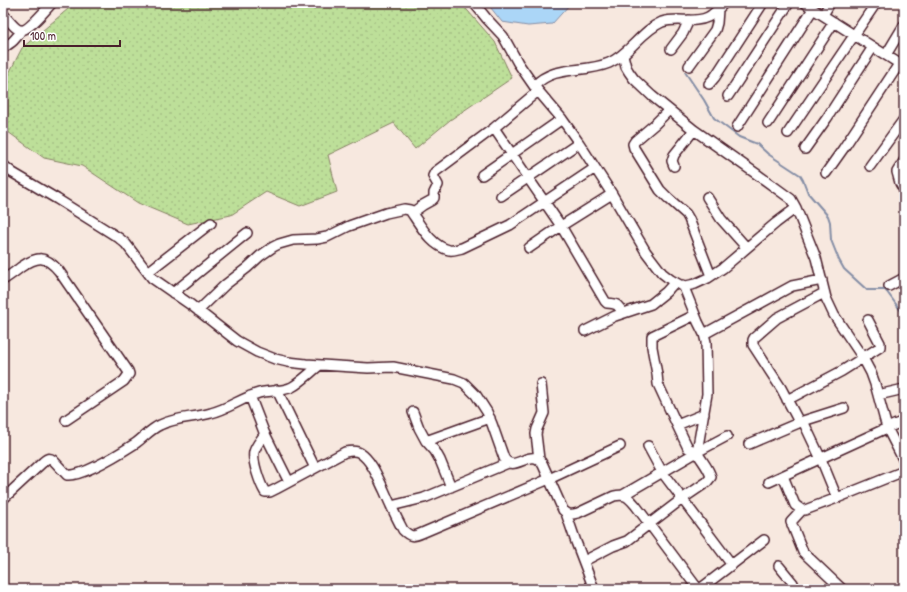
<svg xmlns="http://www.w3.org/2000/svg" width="907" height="592" viewBox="0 0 907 592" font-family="'Patrick Hand',sans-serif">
<defs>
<pattern id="grass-dots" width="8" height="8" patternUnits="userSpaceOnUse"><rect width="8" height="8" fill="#bddf99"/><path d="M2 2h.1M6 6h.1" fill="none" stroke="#a4bf84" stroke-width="1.8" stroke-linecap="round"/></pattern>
</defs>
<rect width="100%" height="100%" fill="#f7e8df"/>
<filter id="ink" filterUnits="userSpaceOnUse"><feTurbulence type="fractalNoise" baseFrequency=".025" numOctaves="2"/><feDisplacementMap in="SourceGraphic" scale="8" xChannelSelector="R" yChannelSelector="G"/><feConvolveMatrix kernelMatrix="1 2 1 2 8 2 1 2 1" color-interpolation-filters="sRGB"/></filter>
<g filter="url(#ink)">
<!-- grass -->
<path fill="url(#grass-dots)" stroke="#847f62" d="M 75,3 L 461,3 L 495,42 L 512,78 L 450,120 L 415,149 L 394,123 L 328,155 L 337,192 L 300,206 L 266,192 L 231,215 L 188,224 L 138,203 L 82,166 L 44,158 L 8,132 L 3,112 L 3,85 L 22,48 Z"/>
<!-- water -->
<path fill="#abd6f7" stroke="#848da5" d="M 487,3 L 571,3 L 552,24 L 528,26 L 502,22 Z"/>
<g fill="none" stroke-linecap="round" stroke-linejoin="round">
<!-- stream -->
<path stroke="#848da5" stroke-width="2" d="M 685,72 L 704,100 L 714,118 L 739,137 L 757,144 L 768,154 L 800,175 L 803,180 L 808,193 L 828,216 L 830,222 L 831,240 L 839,260 L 844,269 L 867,290 L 885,290 L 887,292 L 904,315"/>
<!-- minor casing -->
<g stroke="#4a1f2b" stroke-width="12">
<path id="minor" d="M 474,3 L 487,19 L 503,36 L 518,63 L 534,86 L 562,119 L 579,143 L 612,194 L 646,252 L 662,273 L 671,280 L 680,285 L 686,286 L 695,284 L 708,278 L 723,268 L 776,223 L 796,208
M 805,3 L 813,9 L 903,66
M 3,14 C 7,18 14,28 19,30 C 27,33 46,9 52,3
M 823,15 L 830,3
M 3,48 C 11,43 17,39 21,30
M 671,49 L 683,33 L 689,20
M 623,55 L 626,67 L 629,72 L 634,79 L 652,96 L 694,130 L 758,175 L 791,199 L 796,208 L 816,258 L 826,298 L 834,315 L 863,358 L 871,373 L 875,384 L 887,428 L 769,482
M 886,55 L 904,25
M 689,66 L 715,30 L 717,23 L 718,10
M 709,84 L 715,77 L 763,3
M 534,86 C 555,64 583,74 609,63 C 630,54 641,31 662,22 C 677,17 694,24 708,17 C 714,14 719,8 724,3
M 728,96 L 789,3
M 669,110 L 655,124 L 635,141 L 633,144 L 634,148 L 660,190 L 668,198 L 686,214 L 689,219 L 711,276
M 768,123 L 834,22
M 737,127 L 813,9
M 494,128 L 561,226 L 605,301 L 607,303 C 618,304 617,304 623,313
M 788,133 L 876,3
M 805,149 L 827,118 L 873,47
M 904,161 L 897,172 L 900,183 L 904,190
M 3,165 L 13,173 L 57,199 L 119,238 L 126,244 L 152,278 L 191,305 L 237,341 L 257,352 L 275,359 L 288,362 L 306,364 L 368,368 L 393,367 L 454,379 L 464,383 L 476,395 L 487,412 L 492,424 L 504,458 C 514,475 532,445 543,465 L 563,510 C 568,515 571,515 578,513 L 614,496 C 626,493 629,498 636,506 L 698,589
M 674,166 L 672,161 L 674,155 L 694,130
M 870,166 L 904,119
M 826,173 L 843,149 L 899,64
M 482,175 L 562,119
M 501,196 L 579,143
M 707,197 L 721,219 L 746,247
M 412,213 L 423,205 L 432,200 L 434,198 L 434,193 L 438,185 L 433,176 L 435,172 L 494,128 L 538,91
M 529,248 L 561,226 L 612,194
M 148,272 L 211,223
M 3,280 C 9,276 15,272 21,267 C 38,256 45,255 59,271 L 128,371 L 129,374 L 124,381 L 66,420
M 889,286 L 904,278
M 173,293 L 247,233
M 198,311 L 225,285 L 247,268 L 260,256 L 273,247 L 279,244 L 293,240 L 317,239 L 327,237 L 349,226 L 386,213 L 404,209 L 410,210 L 411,212 C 421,226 431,246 449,250 C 453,251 457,249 462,248 L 510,225 L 595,168
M 585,331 L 615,316 L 651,304 L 666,292 L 675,282
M 704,334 L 792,286 L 822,280
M 277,390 L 315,468
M 878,395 L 904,389
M 250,396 L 264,432 L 264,435 C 261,440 256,445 254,452 C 252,461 260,484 265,492 L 270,492 L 276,489 L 345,452 C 350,451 356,450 360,453 C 372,461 378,478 384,490 C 390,504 396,517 403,530 C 410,537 413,537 422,533 L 549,479 L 620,446
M 787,400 L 842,371 L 880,347 L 880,343 L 868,320
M 413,412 L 419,428 L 426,441 L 435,451 L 440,460 L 451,487
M 803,421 L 821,459 L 837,498
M 904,421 L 887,428 L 904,461
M 799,422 L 781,388 L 753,345 L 753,340 L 754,338 L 777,318 L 807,302 L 824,293
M 677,425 L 658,384 L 657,374 L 652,347 L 652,336 L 695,315
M 264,432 L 289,482
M 426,441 L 490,418
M 749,444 L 803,421 L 844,408
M 648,446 L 662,472 L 732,565
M 697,452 L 688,448 L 677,425 L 704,414
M 539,459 L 536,434 L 537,429 L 544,413 L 541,384
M 783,476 L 795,505 L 802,510 L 805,510 L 837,498 L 904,471
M 623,495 L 697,452 L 727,436
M 3,499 L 43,462 C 46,459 49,457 53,460 L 67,475 C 83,477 122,452 136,443 C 144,437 151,429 160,425 C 176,417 194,418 211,413 C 228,409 242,398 259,393 C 269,390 282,392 292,387 C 300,383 312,371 320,365
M 391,506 L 424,498 L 508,463
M 802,510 L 791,522 L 803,552 L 842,589
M 566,513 L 576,542 L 594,589
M 584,561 L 613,546 L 627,541 L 682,499 L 707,482 L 711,477 C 709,468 701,460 697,452 L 707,394 L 706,342 L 704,334 L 698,322 L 683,285
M 779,566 L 793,583 L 794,589
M 700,589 L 764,540"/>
</g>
<!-- minor -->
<use href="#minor" stroke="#fff" stroke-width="9"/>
</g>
</g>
<!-- margin -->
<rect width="907" height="592" fill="none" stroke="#fff" stroke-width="16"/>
<rect x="8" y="8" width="891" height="576" fill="none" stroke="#4a1f2b" stroke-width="1.5" filter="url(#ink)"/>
<!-- scale -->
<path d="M24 40v6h96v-6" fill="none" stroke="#4a1f2b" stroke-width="2"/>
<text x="30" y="40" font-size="12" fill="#4a1f2b" stroke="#ffffff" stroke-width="3" paint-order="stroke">100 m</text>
</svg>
